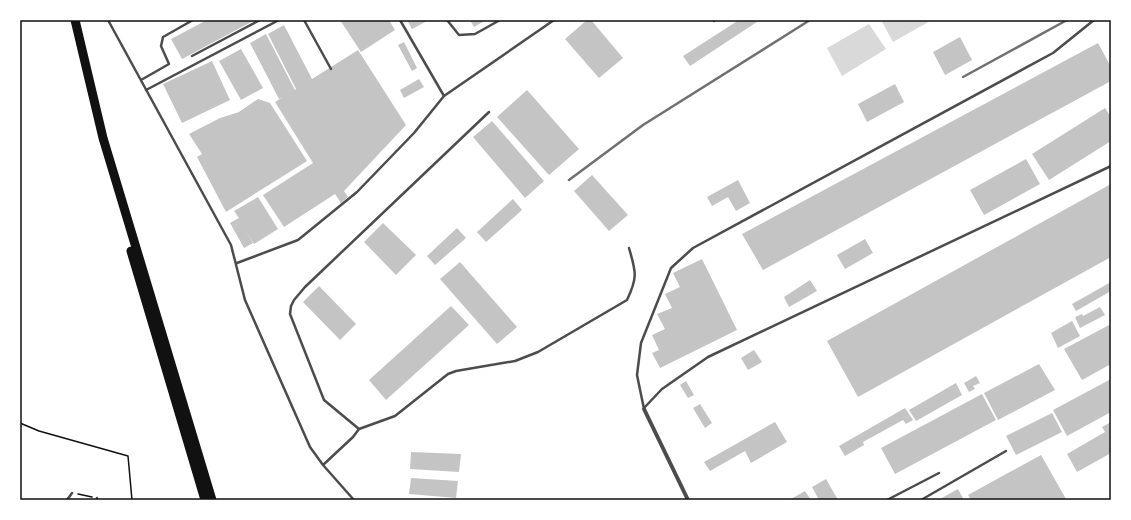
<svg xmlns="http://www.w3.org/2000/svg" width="1131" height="520" viewBox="0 0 1131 520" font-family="Georgia,serif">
<rect width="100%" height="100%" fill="#fff"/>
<!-- water -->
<path fill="#d9d9d9" d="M 881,20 L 932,20 L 893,42 Z
M 869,24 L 886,49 L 842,76 L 827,48 Z"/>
<!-- building -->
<path fill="#c4c4c4" d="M 207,20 L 255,20 L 182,59 L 171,39 Z
M 340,20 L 389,20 L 395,30 L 361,52 Z
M 407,20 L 429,20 L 412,29 Z
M 470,20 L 486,20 L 474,27 Z
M 587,20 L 591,20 L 623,58 L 599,78 L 565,39 Z
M 739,20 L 760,20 L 690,66 L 683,56 Z
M 284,25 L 312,79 L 358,50 L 406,125 L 344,191 L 348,197 L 341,203 L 335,194 L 284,227 L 263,195 L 313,163 L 275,102 L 283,97 L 279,99 L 250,43 L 266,34 L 295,90 L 296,89 L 268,34 Z
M 960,37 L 972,60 L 945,75 L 933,52 Z
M 404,42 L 417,68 L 412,71 L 398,45 Z
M 1098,43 L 1111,67 L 1111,81 L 763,270 L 742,234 Z
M 241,49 L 263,88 L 241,100 L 219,61 Z
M 212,61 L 230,100 L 182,123 L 163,84 Z
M 419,79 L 424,87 L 404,98 L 400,90 Z
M 895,84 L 904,102 L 867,122 L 858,104 Z
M 527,90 L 579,149 L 549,175 L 497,117 Z
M 258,99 L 270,103 L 307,161 L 226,212 L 197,157 L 202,154 L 189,134 L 220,118 L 239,112 Z
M 1105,108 L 1111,117 L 1111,141 L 1049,180 L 1032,154 Z
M 492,121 L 544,181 L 525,198 L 473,137 Z
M 1026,159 L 1040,184 L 984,215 L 970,190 Z
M 592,175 L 628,215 L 609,231 L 574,191 Z
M 738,180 L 750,203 L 736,211 L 728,197 L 712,206 L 707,197 Z
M 1111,184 L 1111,257 L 858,397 L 827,341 Z
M 258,197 L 278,229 L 254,244 L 245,229 L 253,243 L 244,248 L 230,223 L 239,218 L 234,211 Z
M 513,199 L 522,210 L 486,242 L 477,232 Z
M 383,223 L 416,255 L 396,275 L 364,242 Z
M 457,228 L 466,238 L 435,265 L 427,256 Z
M 865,239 L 873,253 L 845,269 L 837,255 Z
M 702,259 L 737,330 L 660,368 L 652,353 L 659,350 L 652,335 L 665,329 L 657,314 L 672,308 L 665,294 L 680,287 L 673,273 Z
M 460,262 L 517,327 L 497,344 L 440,279 Z
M 810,280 L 817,291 L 789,307 L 784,297 Z
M 1111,282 L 1111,291 L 1076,311 L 1072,304 Z
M 319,286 L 356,324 L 340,340 L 303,302 Z
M 451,306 L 469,325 L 386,400 L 369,380 Z
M 1100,307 L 1105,315 L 1080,328 L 1075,317 L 1082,314 L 1083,316 Z
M 1072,321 L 1080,336 L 1058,348 L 1051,333 Z
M 1111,324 L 1111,364 L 1082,380 L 1064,349 Z
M 754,350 L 762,362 L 748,370 L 741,358 Z
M 1039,364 L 1055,390 L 998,420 L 984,393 Z
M 976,376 L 980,383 L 973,386 L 975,389 L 969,392 L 964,383 Z
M 1111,379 L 1111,412 L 1067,436 L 1053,410 Z
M 686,381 L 694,395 L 688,398 L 680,385 Z
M 956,383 L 962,395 L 916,421 L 909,410 Z
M 982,394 L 996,420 L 895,474 L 881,448 Z
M 700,404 L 712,423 L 705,428 L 693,408 Z
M 905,408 L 913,420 L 906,424 L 903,420 L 863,442 L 864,445 L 845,456 L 839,446 Z
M 1052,413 L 1062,432 L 1016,455 L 1006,436 Z
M 775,422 L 787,442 L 751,463 L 745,451 L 710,471 L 704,462 Z
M 1111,422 L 1111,453 L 1077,472 L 1067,454 L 1105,432 L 1102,427 Z
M 411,452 L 461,454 L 459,472 L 410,469 Z
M 1041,455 L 1066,499 L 971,500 L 968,495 Z
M 411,478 L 458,481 L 456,498 L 409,494 Z
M 826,479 L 838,500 L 819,500 L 812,487 Z
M 958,489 L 964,500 L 938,500 Z
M 805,491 L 811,500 L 792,500 L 791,499 Z"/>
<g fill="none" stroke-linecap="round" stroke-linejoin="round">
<!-- path -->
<path stroke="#111" stroke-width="1.5" d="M 20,423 L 39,431 L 128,456 L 132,500
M 78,494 L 92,497"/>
<!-- service -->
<path stroke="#4c4c4c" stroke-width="2.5" d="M 108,20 L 231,245 L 245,300 L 310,447 L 323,465 L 354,500
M 304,20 L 331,69
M 400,20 L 444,96
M 447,20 L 459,35 L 475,34 L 500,20
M 714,21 L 714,20
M 192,56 L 260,20
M 141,80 L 169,64 L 161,46 L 163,37 L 193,20
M 146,90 L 279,20
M 237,263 L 298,240 L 357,192 L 414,133 L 444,96 L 554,20
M 644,408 L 662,389 L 708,357 L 1111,166
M 644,409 L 637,375 L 641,343 L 671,268 L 693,248 L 1053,53 L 1094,20
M 359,429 L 324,400 L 290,314 L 291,306 L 294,300 L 305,287 L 489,112
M 323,465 L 353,437 L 359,429 L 395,416 L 448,374 L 456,371 L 515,361 L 538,352 L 627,300 C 638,277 636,272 629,248
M 67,500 L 72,493
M 97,500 L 97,498
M 887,500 L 939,473
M 921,500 L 1006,451"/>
<!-- minor -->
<path stroke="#4c4c4c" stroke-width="4" d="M 644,409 L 688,500"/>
<!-- trunk -->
<path stroke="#111" stroke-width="9" d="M 75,20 L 103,138 L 212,500
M 131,251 L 205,500"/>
<!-- rail -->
<path stroke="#707070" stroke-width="2.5" d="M 963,77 L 1067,20
M 569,180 L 643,125 L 810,20"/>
</g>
<!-- border -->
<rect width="1131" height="520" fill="none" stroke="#ffffff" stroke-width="42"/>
<rect x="21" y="21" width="1089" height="478" fill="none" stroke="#111" stroke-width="1.5"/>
</svg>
